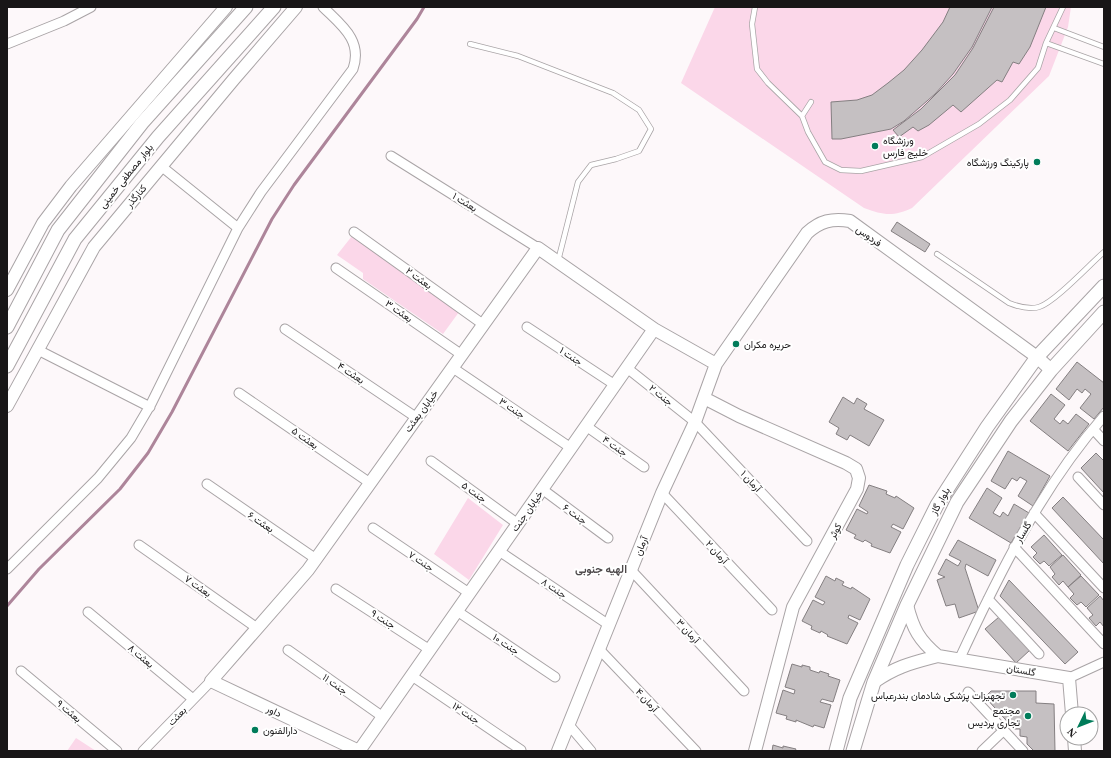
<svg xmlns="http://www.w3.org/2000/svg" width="1111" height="758" viewBox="0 0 1111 758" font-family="'Times New Roman',Vazirmatn,serif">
<rect width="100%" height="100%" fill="#fdf8fa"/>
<!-- green -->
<path fill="#fbd7e9" d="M 715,7 L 1071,7 L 1068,27 L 1049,76 L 912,208 C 893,217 883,215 864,208 L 681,83 Z
M 352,236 L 459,312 L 443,334 L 363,279 L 363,273 L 337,255 Z
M 468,498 L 503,525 L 469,580 L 434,554 Z
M 76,738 L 96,751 L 67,751 Z"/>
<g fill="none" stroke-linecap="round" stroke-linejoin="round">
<!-- stream -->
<path stroke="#ad859a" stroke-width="3" d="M 7,606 L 39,569 L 120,489 L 148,453 L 172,412 L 272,219 L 294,185 L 417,19 L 424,7"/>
</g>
<!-- building -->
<path fill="#c5c0c2" stroke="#847f81" d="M 950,7 L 992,7 L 972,47 L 953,74 L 935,94 L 904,121 L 891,129 L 841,139 L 832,139 L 831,102 L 857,100 L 872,95 L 888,83 L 904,70 L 922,50 L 943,22 Z
M 994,7 L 1046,7 L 1030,47 L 1019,64 L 1013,62 L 1002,82 L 997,80 L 961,112 L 953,105 L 929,125 L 918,131 L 913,127 L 899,137 L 893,130 L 921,109 L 955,75 L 973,48 Z
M 897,222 L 930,244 L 925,252 L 891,231 Z
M 1077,362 L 1104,383 L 1104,407 L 1094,419 L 1080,408 L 1091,394 L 1085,389 L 1082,393 L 1077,389 L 1069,400 L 1056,389 Z
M 1051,394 L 1065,405 L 1054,419 L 1060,424 L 1063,420 L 1068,424 L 1076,414 L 1089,424 L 1068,451 L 1030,421 Z
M 843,397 L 854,404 L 857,398 L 867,404 L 864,409 L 884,420 L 869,446 L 850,435 L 847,440 L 836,434 L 839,428 L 829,422 Z
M 1008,451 L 1050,476 L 1033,506 L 1018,496 L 1027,481 L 1020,477 L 1017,481 L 1012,478 L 1005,489 L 991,481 Z
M 1096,453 L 1104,461 L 1104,493 L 1081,468 Z
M 869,485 L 887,491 L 886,494 L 895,498 L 896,496 L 914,508 L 903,529 L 893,524 L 891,527 L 901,532 L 890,553 L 871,546 L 872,544 L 865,540 L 863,542 L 854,538 L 856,535 L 846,530 L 857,509 L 867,514 L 868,512 L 859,506 Z
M 987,488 L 1002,498 L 993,513 L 1000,517 L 1003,512 L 1008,516 L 1014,504 L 1029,513 L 1011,543 L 969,518 Z
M 1063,497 L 1104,540 L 1104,564 L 1052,508 Z
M 1044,535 L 1062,555 L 1049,566 L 1044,561 L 1040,564 L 1033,557 L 1037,553 L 1031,547 Z
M 958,540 L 996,560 L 988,576 L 966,564 L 965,568 L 979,611 L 959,618 L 955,604 L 946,606 L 937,580 L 945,577 L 938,574 L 946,559 L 958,566 L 961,561 L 949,555 Z
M 1063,555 L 1081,575 L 1068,587 L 1063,581 L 1059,585 L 1052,577 L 1055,574 L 1050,567 Z
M 826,576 L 835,581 L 836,578 L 844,582 L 842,585 L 851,589 L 852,587 L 870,599 L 860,620 L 849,615 L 848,618 L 858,623 L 847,644 L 827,636 L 828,635 L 821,631 L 820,633 L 811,629 L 812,626 L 802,621 L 813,600 L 823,605 L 825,602 L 815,597 Z
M 1081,576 L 1099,595 L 1086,607 L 1081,602 L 1077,605 L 1070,598 L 1074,594 L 1068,587 Z
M 1009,580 L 1078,652 L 1065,664 L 1000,596 Z
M 1100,596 L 1104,601 L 1104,627 L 1100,622 L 1096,626 L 1089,618 L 1093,615 L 1087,608 Z
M 999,617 L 1030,650 L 1016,663 L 985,629 Z
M 792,664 L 802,667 L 802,665 L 810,667 L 810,670 L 819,673 L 820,671 L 829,674 L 828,676 L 840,680 L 833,702 L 822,699 L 820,702 L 831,705 L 824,728 L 814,725 L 813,727 L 796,720 L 796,722 L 786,719 L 787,716 L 776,713 L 783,690 L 794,694 L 795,690 L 785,687 Z
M 991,691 L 1036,691 L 1036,703 L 1054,704 L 1055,751 L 1034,751 L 1027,744 L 1027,737 L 1020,736 L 1020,729 L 1014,729 L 985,697 Z
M 773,745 L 783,748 L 783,746 L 796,749 L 795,751 L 772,751 Z"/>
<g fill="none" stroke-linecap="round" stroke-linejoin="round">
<!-- service casing -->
<g stroke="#a9a4a6" stroke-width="6">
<path id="service" d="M 755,7 L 752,24 L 757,69 L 768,83 L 802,116 L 808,132 L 825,162 L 841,170 L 861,171 L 922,157 L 979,124 L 1010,100 L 1038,68 L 1046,43 L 1063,7
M 1054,28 L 1104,47
M 1046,43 L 1104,64
M 470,44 L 518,56 L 613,93 L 639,110 L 651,129 L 639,151 L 616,159 L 591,165 L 578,182 L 558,261
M 802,116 L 811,102
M 937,254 L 1009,303 C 1019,307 1029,310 1039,307 C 1055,302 1090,264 1104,252"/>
</g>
<!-- minor casing -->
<g stroke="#a9a4a6" stroke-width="11">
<path id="minor" d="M 7,44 L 64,21 L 91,7
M 391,156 L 538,248
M 161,166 L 238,228
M 354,232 L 484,325
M 336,268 L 462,355
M 527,327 L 615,385
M 285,329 L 417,418
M 38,350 L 150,407
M 453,368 L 571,448
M 627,368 L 695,422 L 807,541
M 239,393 L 370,483
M 586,426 L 644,467
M 1093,429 L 1104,441
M 431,461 L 518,524
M 1078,477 L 1104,505
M 207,484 L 316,559
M 542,489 L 608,538
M 662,493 L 772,610
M 1034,513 L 1104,588
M 373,528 L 469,593
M 139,545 L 257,628
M 1014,547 L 1104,644
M 499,551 L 609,625
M 7,569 L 98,478 L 131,438 L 151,404 L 238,228 L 261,192 L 353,69 C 363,40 341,25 323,7
M 631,570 L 744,691
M 336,589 L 430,650
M 988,599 L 1039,654
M 457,611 L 555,677
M 88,612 L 193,699
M 599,649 L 696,751
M 288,650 L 383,717
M 959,660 C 999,574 1041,488 1104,416
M 21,671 L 117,751
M 412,676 L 521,750
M 1069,678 L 1104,662
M 968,692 L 1023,751
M 569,725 L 591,751
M 143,751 L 211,681
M 982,751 L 1004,730"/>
</g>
<!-- tertiary casing -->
<g stroke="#a9a4a6" stroke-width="14">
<path id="tertiary" d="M 7,290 L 43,223 L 71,186 L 226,7
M 704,398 L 739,416 L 846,463 L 856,469 L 859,478 L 857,489 L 793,607 L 755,751
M 7,406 L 94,247 L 234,79 L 296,7
M 938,656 L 1069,678 L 1072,714
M 874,682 C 897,666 912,663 938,656 C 919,640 913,629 907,605
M 1074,738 L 1075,751
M 359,751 L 211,681 L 308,570 L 538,248 L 654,329
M 359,751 L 654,329 L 716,364
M 558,751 L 662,493 L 695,422 L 716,364 L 807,233 C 820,221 832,218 850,221 L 1037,357 L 1051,370"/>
</g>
<!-- secondary casing -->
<g stroke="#a9a4a6" stroke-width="15">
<path id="secondary" d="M 7,327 L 58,230 L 142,123 L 246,7
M 7,366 L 75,239 L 158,137 L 274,7
M 836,751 L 850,698 L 907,565 L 937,505 L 987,427 L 1037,357 L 1104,286
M 853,751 L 874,682 L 907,605 L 957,502 L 1011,421 L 1051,370 L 1104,312"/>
</g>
<!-- service -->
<use href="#service" stroke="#fff" stroke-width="4.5"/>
<!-- minor -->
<use href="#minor" stroke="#fff" stroke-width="9"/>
<!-- tertiary -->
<use href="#tertiary" stroke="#fff" stroke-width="12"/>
<!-- secondary -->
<use href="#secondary" stroke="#fff" stroke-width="13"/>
</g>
<!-- markers -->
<g fill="#007c5a" stroke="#fff" stroke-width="1.5">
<circle cx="875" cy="146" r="4"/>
<circle cx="1037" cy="162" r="4"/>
<circle cx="736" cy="344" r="4"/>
<circle cx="1013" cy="695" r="4"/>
<circle cx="1028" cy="716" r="4"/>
<circle cx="255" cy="730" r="4"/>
</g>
<g text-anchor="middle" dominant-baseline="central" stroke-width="4" stroke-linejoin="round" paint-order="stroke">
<!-- poi labels -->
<g font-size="10" fill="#181617" stroke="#fff" text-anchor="start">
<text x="883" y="140">ورزشگاه<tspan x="883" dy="12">خلیج فارس</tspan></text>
<text x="1029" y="162" text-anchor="end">پارکینگ ورزشگاه</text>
<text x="744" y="344">حریره مکران</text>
<text x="1005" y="695" text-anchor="end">تجهیزات پزشکی شادمان بندرعباس</text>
<text x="1020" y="710" text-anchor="end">مجتمع<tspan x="1020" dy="12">تجاری پردیس</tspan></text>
<text x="263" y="730">دارالفنون</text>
</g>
<!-- street labels -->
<g font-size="10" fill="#181617" stroke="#fff">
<text transform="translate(126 176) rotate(-51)">بلوار مصطفی خمینی</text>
<text transform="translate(136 196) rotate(-50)">کنارگذر</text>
<text transform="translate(465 202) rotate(32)">بعثت ۱</text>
<text transform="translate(869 236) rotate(36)">فردوس</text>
<text transform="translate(419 278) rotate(36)">بعثت ۲</text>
<text transform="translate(399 311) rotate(35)">بعثت ۳</text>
<text transform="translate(571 356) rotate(34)">جنت ۱</text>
<text transform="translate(351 373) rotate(34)">بعثت ۴</text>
<text transform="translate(661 395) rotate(39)">جنت ۲</text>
<text transform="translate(512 408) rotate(34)">جنت ۳</text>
<text transform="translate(421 411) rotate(-54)">خیابان بعثت</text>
<text transform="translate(305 438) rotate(35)">بعثت ۵</text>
<text transform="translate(615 446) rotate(35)">جنت ۴</text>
<text transform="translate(751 481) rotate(47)">آرمان ۱</text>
<text transform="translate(474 492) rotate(36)">جنت ۵</text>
<text transform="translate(940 501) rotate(-60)">بلوار گاز</text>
<text transform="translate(527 511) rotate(-55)">خیابان جنت</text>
<text transform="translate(575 514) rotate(36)">جنت ۶</text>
<text transform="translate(261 522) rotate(34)">بعثت ۶</text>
<text transform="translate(835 531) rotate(-62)">کوثر</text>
<text transform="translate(1023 532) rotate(-59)">گلسار</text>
<text transform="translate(641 546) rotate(-68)">آرمان</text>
<text transform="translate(717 552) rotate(47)">آرمان ۲</text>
<text transform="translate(421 561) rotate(34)">جنت ۷</text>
<text transform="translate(198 586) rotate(35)">بعثت ۷</text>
<text transform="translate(554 588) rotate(34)">جنت ۸</text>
<text transform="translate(383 619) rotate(33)">جنت ۹</text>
<text transform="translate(688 631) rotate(47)">آرمان ۳</text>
<text transform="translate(506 644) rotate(34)">جنت ۱۰</text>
<text transform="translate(141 656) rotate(40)">بعثت ۸</text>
<text transform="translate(1021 670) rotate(10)">گلستان</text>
<text transform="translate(335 684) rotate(36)">جنت ۱۱</text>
<text transform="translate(647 700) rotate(47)">آرمان ۴</text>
<text transform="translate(69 711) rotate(40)">بعثت ۹</text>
<text transform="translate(274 711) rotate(25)">داور</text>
<text transform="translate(466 713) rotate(34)">جنت ۱۲</text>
<text transform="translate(177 716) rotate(-46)">بعثت</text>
</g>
<!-- neighbourhood labels -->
<g font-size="11" font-weight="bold" fill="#4e494b" stroke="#fff">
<text x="601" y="569">الهیه جنوبی</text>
</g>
</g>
<!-- border -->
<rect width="1111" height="758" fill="none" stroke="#181617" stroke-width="16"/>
<!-- north arrow -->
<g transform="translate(1079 726) rotate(227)"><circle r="19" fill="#ffffff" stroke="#a3a2a2"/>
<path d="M0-3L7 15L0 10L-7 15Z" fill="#007c5a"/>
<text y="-6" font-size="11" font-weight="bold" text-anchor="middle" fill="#181617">N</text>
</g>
</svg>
